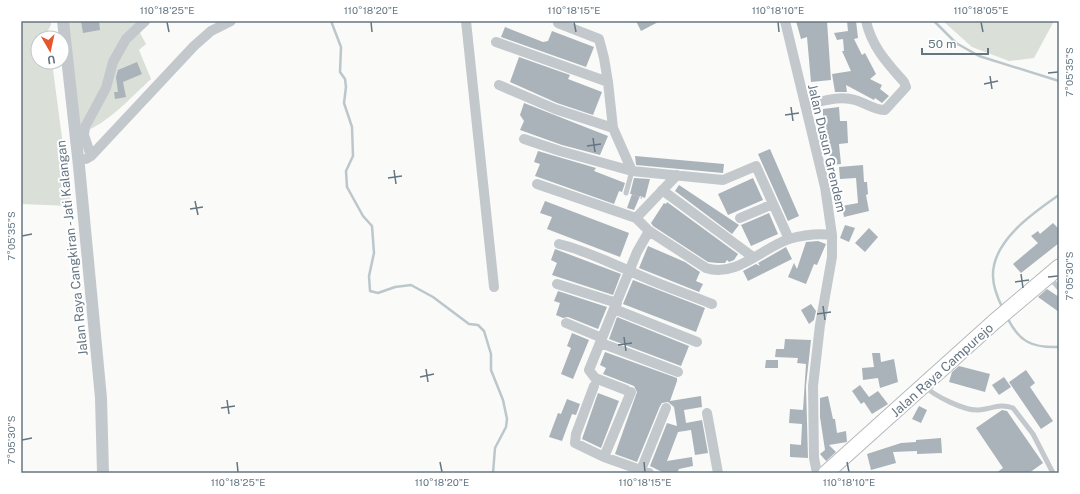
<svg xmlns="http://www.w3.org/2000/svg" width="1080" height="494" viewBox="0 0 1080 494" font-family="'Public Sans',sans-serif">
<rect width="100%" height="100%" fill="#fafaf8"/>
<!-- green -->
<path fill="#dadfd7" d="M 21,21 L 51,21 L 51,25 L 46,34 L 48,38 L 38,38 L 38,62 L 52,62 L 71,206 L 21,204 Z
M 67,21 L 149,21 L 138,29 L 146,44 L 139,50 L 151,79 C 129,99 109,123 81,133 Z
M 943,21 L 1054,21 L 1034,58 L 1009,61 L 972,47 Z"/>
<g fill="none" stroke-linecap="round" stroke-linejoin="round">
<!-- stream -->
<path stroke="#bbc7cb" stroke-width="2.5" d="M 331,21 L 341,47 L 340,72 L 345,79 L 346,87 L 344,103 L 352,127 L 353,156 L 346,171 L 347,187 L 363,216 L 372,226 L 374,253 L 369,276 L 370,291 L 378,293 L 395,287 L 411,285 L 433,297 L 469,324 L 478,325 L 484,331 L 491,354 L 491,370 L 503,400 L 507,419 L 506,427 L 495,448 L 493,473
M 934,21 L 956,43 L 979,56 L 1059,81
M 1003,309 C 998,299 993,288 993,276 C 992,241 1033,213 1059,195
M 1007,317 C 1019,342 1032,348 1059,347"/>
</g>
<!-- building -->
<path fill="#aab3b9" d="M 81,21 L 99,21 L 100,30 L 83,33 Z
M 636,21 L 660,21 L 641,31 Z
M 796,21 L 827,21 L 831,80 L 811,82 L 807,37 L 801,39 Z
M 847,21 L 856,21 L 858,38 L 854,39 L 862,55 L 865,53 L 876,74 L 870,79 L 882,85 L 880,89 L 889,96 L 882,103 L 875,98 L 874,100 L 846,85 L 847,92 L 835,92 L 832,74 L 851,71 L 842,51 L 844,51 L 843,39 L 837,40 L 834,33 L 848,31 Z
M 505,27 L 543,42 L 548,41 L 552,31 L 594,47 L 586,67 L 501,37 Z
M 519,57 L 570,75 L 568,79 L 602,92 L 593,115 L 557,103 L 510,82 Z
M 137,62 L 142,74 L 123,82 L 126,97 L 115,99 L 114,92 L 118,92 L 116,77 L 118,70 Z
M 524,103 L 608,136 L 600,155 L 562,145 L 520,130 L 524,121 L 520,115 Z
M 839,107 L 840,121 L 847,121 L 848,143 L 839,144 L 841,164 L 830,165 L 829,145 L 826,146 L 825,133 L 823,133 L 823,109 Z
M 770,149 L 799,216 L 788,221 L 758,154 Z
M 538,151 L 596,168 L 594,171 L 625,183 L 622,192 L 619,191 L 614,204 L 535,176 L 540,164 L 534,162 Z
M 635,156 L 724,164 L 723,173 L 636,165 Z
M 863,165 L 864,182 L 867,182 L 868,194 L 866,195 L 869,211 L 844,217 L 842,206 L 858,203 L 856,178 L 840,179 L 839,167 Z
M 634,178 L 650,179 L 645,198 L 640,196 L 634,210 L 627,208 L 632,194 L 630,194 Z
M 753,178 L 763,200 L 728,215 L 718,194 Z
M 679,185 L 739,225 L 732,234 L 675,191 Z
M 545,201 L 629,233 L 620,257 L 547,229 L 552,217 L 540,213 Z
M 667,202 L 738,254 L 734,260 L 729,262 L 727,260 L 725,263 L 717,263 L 708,262 L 653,226 L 651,223 L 664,203 L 666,204 Z
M 769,213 L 778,234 L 751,246 L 741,225 Z
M 1053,223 L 1059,229 L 1059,243 L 1021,273 L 1013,264 L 1038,243 L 1031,236 L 1038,231 L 1040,234 Z
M 845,225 L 855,228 L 849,242 L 840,238 Z
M 869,228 L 878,237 L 865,252 L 855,243 Z
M 818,241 L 826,244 L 817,265 L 814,264 L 806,284 L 788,277 L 794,263 L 797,269 L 806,242 Z
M 648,246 L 685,262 L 700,272 L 696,281 L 703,284 L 699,292 L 639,268 Z
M 786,247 L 792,259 L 748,281 L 743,271 L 756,264 L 760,266 L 758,263 Z
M 555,249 L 621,274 L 613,295 L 552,275 L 557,263 L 551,260 Z
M 633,280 L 705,308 L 696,332 L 623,304 Z
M 1047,289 L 1059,297 L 1059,312 L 1038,297 Z
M 558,291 L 607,307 L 598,329 L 568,317 L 563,318 L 556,315 L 560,303 L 554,301 Z
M 811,304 L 816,311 L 814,320 L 809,324 L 801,310 Z
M 617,317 L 689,346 L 681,366 L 609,339 Z
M 572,333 L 589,340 L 573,379 L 561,374 L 571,348 L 567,346 Z
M 785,339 L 811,340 L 806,386 L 808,458 L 790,457 L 790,444 L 801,445 L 802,424 L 789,423 L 790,409 L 803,410 L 806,364 L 797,363 L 798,358 L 775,357 L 776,349 L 784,349 Z
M 605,352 L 677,378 L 677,381 L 670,401 L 701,396 L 702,407 L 684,410 L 686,423 L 702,420 L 708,453 L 695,455 L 691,430 L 678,432 L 667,461 L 692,457 L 693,466 L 679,469 L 677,473 L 664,473 L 650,466 L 667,423 L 677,426 L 674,407 L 668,402 L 662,403 L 660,406 L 637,462 L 615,454 L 637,392 L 634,386 L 603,374 L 606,368 L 600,365 Z
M 872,353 L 880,353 L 881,362 L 894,359 L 898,382 L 880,388 L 878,378 L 863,380 L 862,368 L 874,367 Z
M 766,360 L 778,360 L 778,368 L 765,368 Z
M 959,366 L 990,374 L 985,392 L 949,382 L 952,372 Z
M 1026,370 L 1035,383 L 1030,387 L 1053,421 L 1041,429 L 1009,382 Z
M 1004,377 L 1011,387 L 999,395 L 992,385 Z
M 860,385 L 869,397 L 878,391 L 888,404 L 872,414 L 864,402 L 861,404 L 852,391 Z
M 598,393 L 619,401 L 601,448 L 582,439 Z
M 828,396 L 833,419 L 835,419 L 837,433 L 846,431 L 847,442 L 829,445 L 836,452 L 826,461 L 820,454 L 825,450 L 820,417 L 820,398 Z
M 567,399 L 580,404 L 576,415 L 572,414 L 562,441 L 549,437 L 558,413 L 561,414 Z
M 919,406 L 927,410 L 921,423 L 912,419 Z
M 1002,410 L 1007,411 L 1043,463 L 1029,473 L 996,473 L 1003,468 L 976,428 Z
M 941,438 L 942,453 L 917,454 L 917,451 L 893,452 L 896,463 L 871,470 L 867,454 L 901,443 L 916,442 L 916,440 Z"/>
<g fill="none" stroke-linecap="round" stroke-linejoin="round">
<!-- primary casing -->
<g stroke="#b5babe" stroke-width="17">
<path id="primary" d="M 826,473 L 994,322 L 1059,267"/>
</g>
<!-- path -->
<path stroke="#bbbfc2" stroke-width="1.5" stroke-dasharray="2 2" stroke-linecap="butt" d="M 633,195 L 642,198"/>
<!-- service -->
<path stroke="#c3c8cc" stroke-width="5" d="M 626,193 L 632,171
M 1049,277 L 1059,288
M 924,386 C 935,396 964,411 979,410 C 992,409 999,403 1013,408 L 1033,434 L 1053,473"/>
<!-- minor -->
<path stroke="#c3c8cc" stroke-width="10" d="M 466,21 L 494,287
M 785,21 L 825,187 L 832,235 L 832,257 L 820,325 L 813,386 L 814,458 L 817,473
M 558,23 L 599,39 L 604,58 L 608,82 L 613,128 L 632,171
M 496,42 L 608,82
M 499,85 L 555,109 L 613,128
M 805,105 C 821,102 839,95 855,100 C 866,103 874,110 885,110 L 906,87 L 904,82 C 887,63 872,47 866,21
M 524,139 L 560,151 L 632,171 L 723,180 L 756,166 L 789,239
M 91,156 L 194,46 L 211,31 L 231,21
M 86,159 L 91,156 L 84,135 L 85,127 L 106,88 L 113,62 L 126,39 L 145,21
M 537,184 L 636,218 L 649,231 L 706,268 C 736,278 762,248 789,239 C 803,235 817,233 832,235
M 662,190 L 753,257
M 636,218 L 677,175
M 740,218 L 773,204
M 559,244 C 584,250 606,261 630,271 C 657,284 685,293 712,304
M 557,284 L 617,303
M 614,309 L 697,342
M 566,323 L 602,338
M 601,343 L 678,372
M 594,386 L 576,434 L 575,443 L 604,457
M 626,390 L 595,378 L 589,370 L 637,252 L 649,231
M 631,392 L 604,457 L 649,473
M 707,413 L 718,473
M 641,470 L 666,408"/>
<!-- tertiary -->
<path stroke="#c3c8cc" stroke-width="12" d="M 63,21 L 79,166 L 101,398 L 103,473"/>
<!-- primary -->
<use href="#primary" stroke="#fff" stroke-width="15"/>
</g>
<!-- ticks -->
<path fill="none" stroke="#657683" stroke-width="1.5" d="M 167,22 L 169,32M 371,22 L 372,32M 574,22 L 576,32M 778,22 L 779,32M 981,22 L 983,32M 1048,73 L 1058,72M 990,76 L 992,89M 984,84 L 998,81M 791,107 L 793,121M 785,115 L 799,113M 593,138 L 595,152M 587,146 L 601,144M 394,170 L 396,184M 388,178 L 402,176M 195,201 L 198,215M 190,209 L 203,207M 22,236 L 32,234M 1021,274 L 1023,288M 1048,277 L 1058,276M 1015,282 L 1029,280M 823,306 L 825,320M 817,314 L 831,312M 624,337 L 626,351M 618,345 L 632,343M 426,369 L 428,382M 420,377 L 434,374M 227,400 L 229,414M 221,408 L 235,406M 22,440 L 32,438M 237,462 L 238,472M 440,462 L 442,472M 644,462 L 645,472M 847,462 L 849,472"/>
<g text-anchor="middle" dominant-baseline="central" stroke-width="4" stroke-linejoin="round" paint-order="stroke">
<!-- street labels -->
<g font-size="13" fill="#657683" stroke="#fff">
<text transform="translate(827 148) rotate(77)">Jalan Dusun Grendem</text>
<text transform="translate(72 248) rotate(-96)">Jalan Raya Cangkiran - Jati Kalangan</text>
<text transform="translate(942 370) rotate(-42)">Jalan Raya Campurejo</text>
</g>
</g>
<!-- border -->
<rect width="1080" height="494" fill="none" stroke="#ffffff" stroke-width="44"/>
<!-- north arrow -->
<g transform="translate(50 50) rotate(171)"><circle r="19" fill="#ffffff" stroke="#c1c8cd"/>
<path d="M0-3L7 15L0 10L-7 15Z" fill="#e4572e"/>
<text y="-6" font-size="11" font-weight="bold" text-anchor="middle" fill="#657683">U</text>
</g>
<!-- scale -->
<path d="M922 48v6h66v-6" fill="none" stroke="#657683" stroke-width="2"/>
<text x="928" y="48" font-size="12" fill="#657683" stroke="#ffffff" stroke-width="3" paint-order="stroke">50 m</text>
<rect x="22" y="22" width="1036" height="450" fill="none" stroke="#657683" stroke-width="1.5"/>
<g font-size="10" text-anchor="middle" fill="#657683">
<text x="167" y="14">110°18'25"E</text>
<text x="371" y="14">110°18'20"E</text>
<text x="574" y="14">110°18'15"E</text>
<text x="778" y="14">110°18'10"E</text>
<text x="981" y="14">110°18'05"E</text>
<text transform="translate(1069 72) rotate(-90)" y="4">7°05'35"S</text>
<text transform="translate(11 236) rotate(-90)" y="4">7°05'35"S</text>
<text transform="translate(1069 276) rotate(-90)" y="4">7°05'30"S</text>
<text transform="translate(11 440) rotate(-90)" y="4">7°05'30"S</text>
<text x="238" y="486">110°18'25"E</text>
<text x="442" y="486">110°18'20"E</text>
<text x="645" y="486">110°18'15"E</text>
<text x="849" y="486">110°18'10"E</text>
</g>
</svg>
